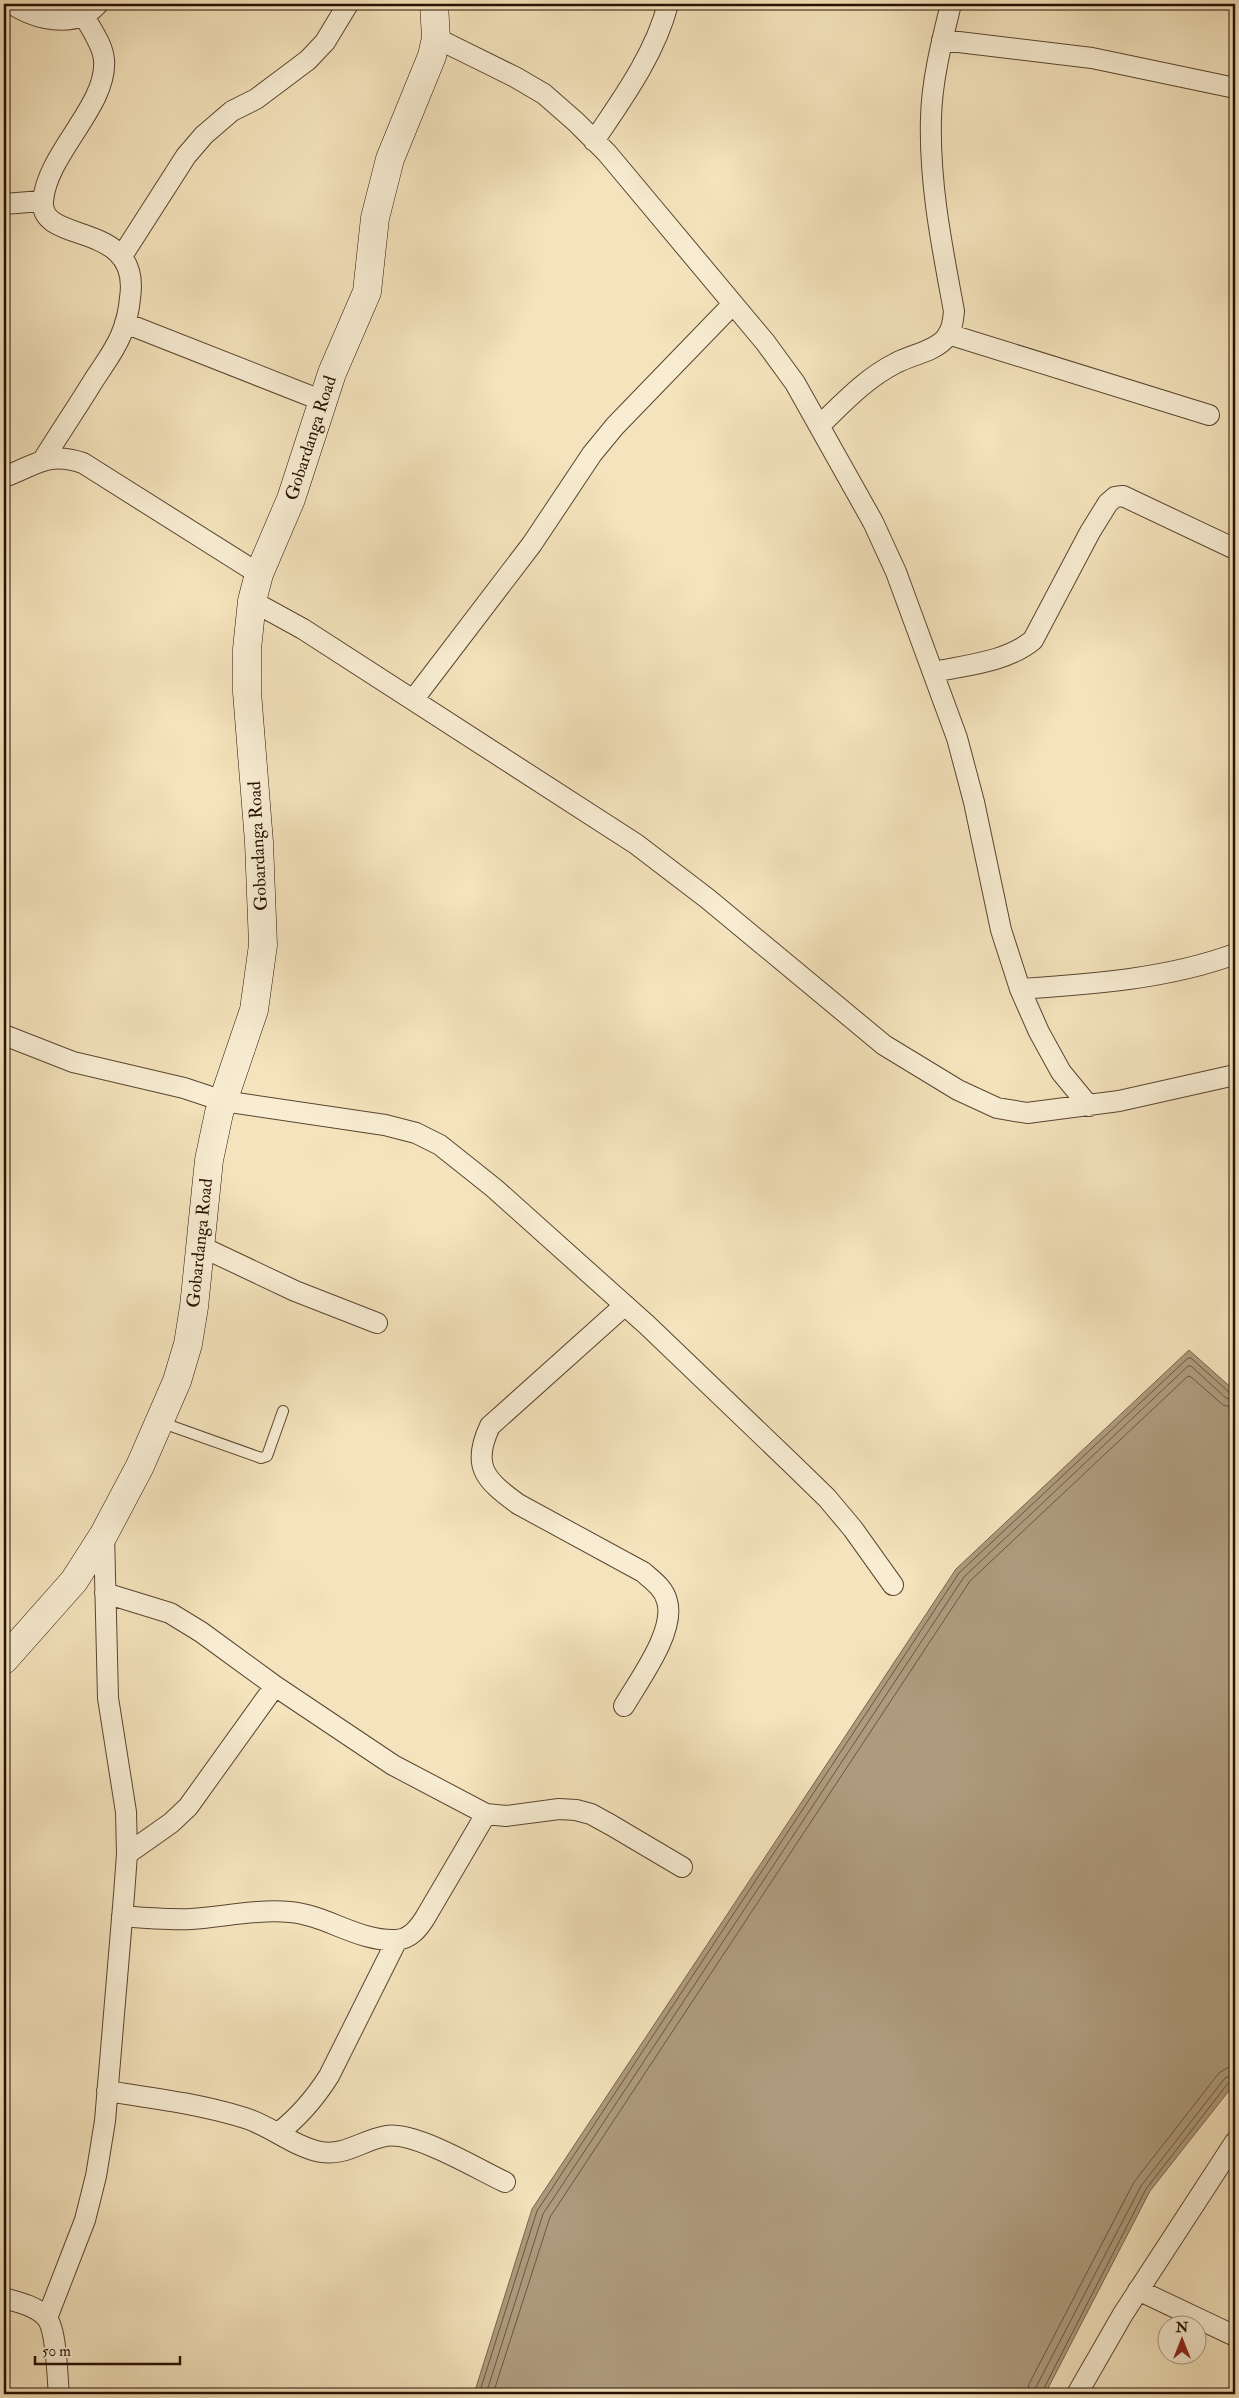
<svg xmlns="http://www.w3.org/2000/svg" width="1239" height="2398" viewBox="0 0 1239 2398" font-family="'IM FELL Double Pica',serif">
<rect width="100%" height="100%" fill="#f4e3bc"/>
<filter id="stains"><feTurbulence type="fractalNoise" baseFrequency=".004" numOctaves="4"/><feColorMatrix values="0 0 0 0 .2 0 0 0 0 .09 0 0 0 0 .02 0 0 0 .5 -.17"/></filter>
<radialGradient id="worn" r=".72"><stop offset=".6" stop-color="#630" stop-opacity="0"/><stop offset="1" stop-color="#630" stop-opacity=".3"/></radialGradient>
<!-- water -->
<path fill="#ae9b7d" stroke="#78634c" d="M 1189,1350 L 1235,1391 L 1235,2083 L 1150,2191 L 1045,2394 L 474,2394 L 532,2209 L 956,1569 Z"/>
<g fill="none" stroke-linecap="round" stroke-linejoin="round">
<!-- shore -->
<path stroke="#6a5640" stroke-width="1" d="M 479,2394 L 537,2211 L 959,1573 L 1188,1358 L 1191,1358 L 1230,1393 L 1235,1394
M 486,2394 L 543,2214 L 964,1577 L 1188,1366 L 1191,1366 L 1226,1398 L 1235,1400
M 493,2394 L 550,2217 L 970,1581 L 1188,1376 L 1191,1377 L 1223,1405 L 1235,1408
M 1027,2394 L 1029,2384 L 1134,2182 L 1219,2073 L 1227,2068 L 1235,2066
M 1034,2394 L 1036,2387 L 1141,2186 L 1225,2078 L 1235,2074
M 1041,2394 L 1146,2189 L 1229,2082 L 1235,2080"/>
<!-- lane casing -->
<g stroke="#5a4530" stroke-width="12">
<path id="lane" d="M 160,1422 L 261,1458 L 267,1456 L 283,1411"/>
</g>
<!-- street casing -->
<g stroke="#5a4530" stroke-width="22">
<path id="street" d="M 12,4 C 32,17 59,25 83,16 C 88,14 94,8 98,4
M 436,38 L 515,77 L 544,94 L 576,122 L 607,153 L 765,342 L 795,383 L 873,522 L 896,572 L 957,738 L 974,802 L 1001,930 L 1020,989 L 1039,1032 L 1061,1072 L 1089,1106
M 942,40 L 1092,58 L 1235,88
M 594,141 C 623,98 655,54 668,4
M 4,204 L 42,201
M 122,256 L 186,156 L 204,135 L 232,111 L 256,99 L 308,60 L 325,42 L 348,4
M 125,323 L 323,401
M 948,334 L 1209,415
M 819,426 C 843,403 866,378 896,363 C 911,355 932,352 944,340 C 952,332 953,321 954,311 C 942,247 929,183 931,117 C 932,79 942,41 951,4
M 43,460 C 59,434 76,409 92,383 C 102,367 114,352 121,335 C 126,323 129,310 130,298 C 142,219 39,246 43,201 C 47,153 108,105 104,60 C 103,45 91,29 84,16
M 4,477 C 36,465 48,451 83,463 L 259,574
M 252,601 L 303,629 L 636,844 L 708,899 L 884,1045 L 958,1090 L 997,1108 L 1027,1113 L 1119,1101 L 1235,1075
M 934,672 C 966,665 1007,662 1033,640 L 1090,532 L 1108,503 L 1115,497 L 1123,496 L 1235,549
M 413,700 L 532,544 L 592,454 L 615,426 L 733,304
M 1020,989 C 1092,984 1167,979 1235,954
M 4,1035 L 73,1062 L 184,1088 L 223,1101 L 385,1125 L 416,1133 L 440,1145 L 494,1188 L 647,1325 L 790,1462 L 827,1498 L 853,1529 L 893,1585
M 200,1246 L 295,1291 L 377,1323
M 105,1593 L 170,1613 L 201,1632 L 275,1686 L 393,1765 L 486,1814 L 506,1816 L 559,1809 L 576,1810 L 591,1814 L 611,1825 L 682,1867
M 624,1706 C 639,1680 676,1631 667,1601 C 664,1588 652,1580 643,1572 L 518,1504 C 485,1480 471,1466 490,1426 L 625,1305
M 127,1854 L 171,1823 L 188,1807 L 275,1686
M 122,1916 C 145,1918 168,1920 191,1919 C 224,1917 256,1909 290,1912 C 326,1915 359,1942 396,1940 C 410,1939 418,1929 425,1918 L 486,1814
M 107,2091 C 153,2098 200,2104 245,2118 C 271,2126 294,2147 321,2152 C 345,2156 363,2140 386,2136 C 415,2131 477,2169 505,2182
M 278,2133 C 299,2117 315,2098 329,2076 L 397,1940
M 1138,2290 L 1235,2336
M 4,2298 C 18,2302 36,2306 46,2317 C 57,2329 57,2377 59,2394
M 47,2318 L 85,2220 L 96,2176 L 105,2121 L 124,1895 L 127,1854 L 126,1812 L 108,1698 L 104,1534
M 1077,2394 L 1123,2314 L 1235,2142"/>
</g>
<!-- secondary casing -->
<g stroke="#271002" stroke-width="29">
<path id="secondary" d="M 4,1660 L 74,1581 L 104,1534 L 140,1466 L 177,1381 L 188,1344 L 194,1307 L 209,1160 L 219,1113 L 254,1010 L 263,945 L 259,842 L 247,692 L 247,649 L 252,601 L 259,574 L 291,499 L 332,373 L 367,292 L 375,218 L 390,159 L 432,56 L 436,38 L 434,4"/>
</g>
<!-- lane -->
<use href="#lane" stroke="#f8edd3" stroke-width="10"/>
<!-- street -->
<use href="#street" stroke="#f8edd3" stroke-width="20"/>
<!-- secondary -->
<use href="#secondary" stroke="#f8edd3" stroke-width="28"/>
</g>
<g text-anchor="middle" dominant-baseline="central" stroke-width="4" stroke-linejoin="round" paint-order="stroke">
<!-- street labels -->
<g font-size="18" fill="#271002" stroke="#f8edd3">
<text transform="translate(311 438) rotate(-72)">Gobardanga Road</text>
<text transform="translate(258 846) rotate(-93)">Gobardanga Road</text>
<text transform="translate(200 1243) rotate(-84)">Gobardanga Road</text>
</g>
</g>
<!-- margin -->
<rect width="1239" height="2398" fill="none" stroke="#f4e3bc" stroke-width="20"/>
<rect x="5" y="5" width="1229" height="2388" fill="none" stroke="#271002" stroke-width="2.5"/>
<rect x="10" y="10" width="1219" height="2378" fill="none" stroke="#271002"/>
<!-- north arrow -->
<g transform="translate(1182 2340)"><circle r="24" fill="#f8edd3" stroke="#a4957f"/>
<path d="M0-4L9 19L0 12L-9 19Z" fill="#8f2418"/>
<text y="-8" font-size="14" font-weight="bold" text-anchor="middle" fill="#271002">N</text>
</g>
<!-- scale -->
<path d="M35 2356v8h145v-8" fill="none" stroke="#271002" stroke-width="2.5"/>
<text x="42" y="2356" font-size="15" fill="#271002" stroke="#f8edd3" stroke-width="4" paint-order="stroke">50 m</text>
<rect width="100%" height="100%" filter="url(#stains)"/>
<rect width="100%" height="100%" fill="url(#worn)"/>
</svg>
